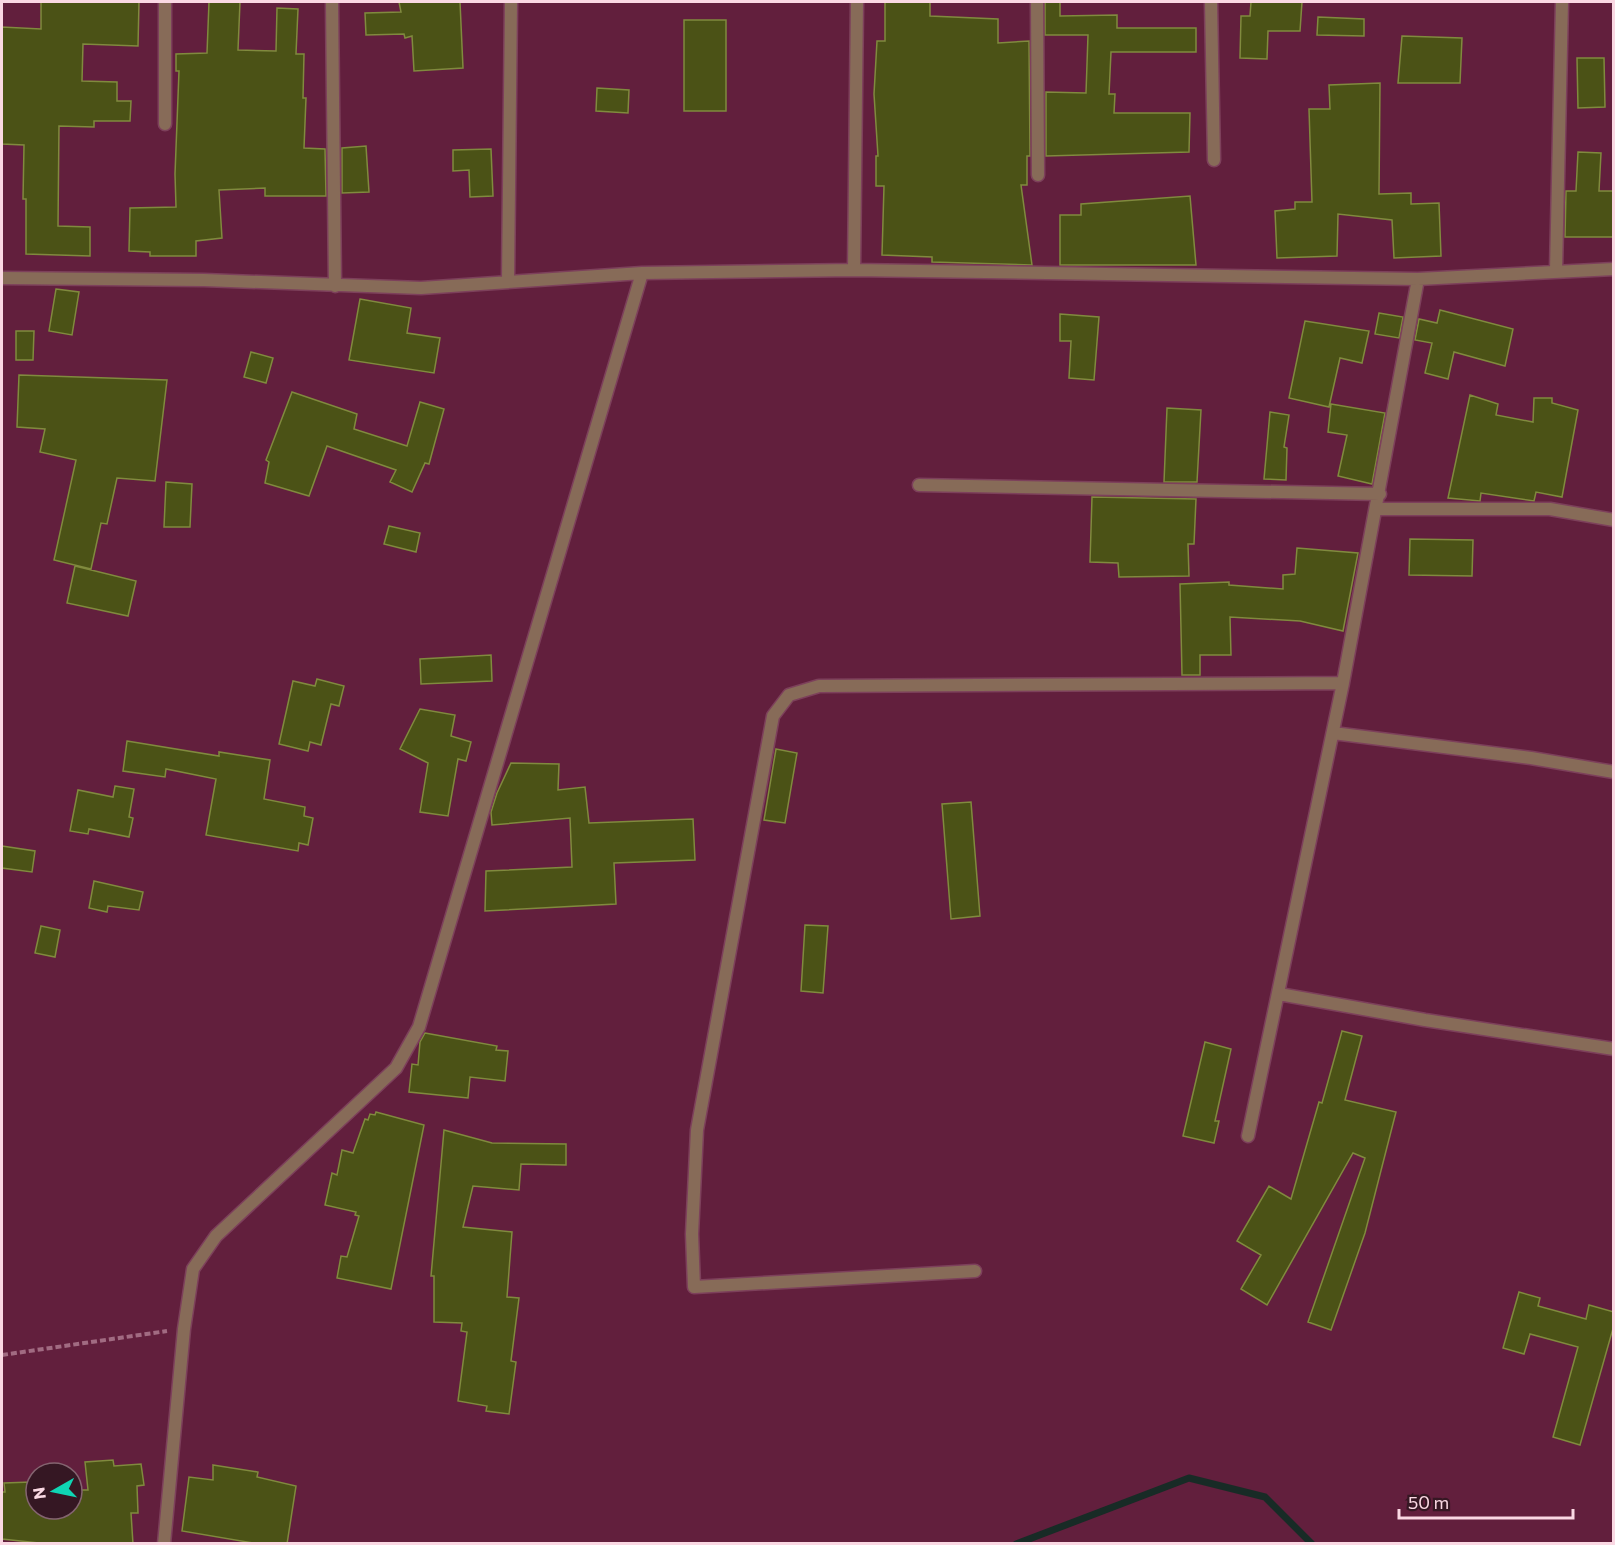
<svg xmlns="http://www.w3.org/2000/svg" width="1615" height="1545" viewBox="0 0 1615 1545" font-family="Commissioner,sans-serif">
<rect width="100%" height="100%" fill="#621f3d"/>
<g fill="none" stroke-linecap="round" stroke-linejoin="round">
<!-- stream -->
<path stroke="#182b26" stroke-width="7" d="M 1016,1544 L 1189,1478 L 1265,1497 L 1312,1544"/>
</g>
<!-- building -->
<path fill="#4b5216" stroke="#808a3e" stroke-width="1.5" d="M 41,2 L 139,2 L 138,46 L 83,44 L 82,81 L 117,82 L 117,101 L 131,101 L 130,121 L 94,121 L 94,127 L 59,126 L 58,226 L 90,227 L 90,256 L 26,254 L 26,199 L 23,199 L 24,145 L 2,144 L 2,27 L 41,29 Z
M 209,2 L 240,2 L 238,50 L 276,51 L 277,8 L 298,9 L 296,54 L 304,54 L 303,98 L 306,98 L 304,148 L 325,149 L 326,196 L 265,196 L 265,188 L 219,190 L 222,238 L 196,241 L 196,256 L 150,256 L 150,252 L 129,251 L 130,208 L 176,207 L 175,174 L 179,71 L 176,71 L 176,54 L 207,53 Z
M 399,2 L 460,2 L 463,68 L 414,71 L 412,36 L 405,38 L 404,34 L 366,35 L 365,13 L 401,12 Z
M 885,2 L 930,2 L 930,16 L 998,19 L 998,43 L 1029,41 L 1030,156 L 1027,156 L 1027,185 L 1021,185 L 1032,265 L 932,262 L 932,257 L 882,255 L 884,186 L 876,186 L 876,156 L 878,156 L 874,94 L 877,41 L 885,41 Z
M 1045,2 L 1060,2 L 1060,16 L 1117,15 L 1117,28 L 1196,28 L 1196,52 L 1111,52 L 1109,94 L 1115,94 L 1114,113 L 1190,113 L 1189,152 L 1046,156 L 1046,92 L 1086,93 L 1088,35 L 1045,35 Z
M 1251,2 L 1302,2 L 1300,31 L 1268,31 L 1267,59 L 1240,58 L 1241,16 L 1250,16 Z
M 1318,17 L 1364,19 L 1364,36 L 1317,35 Z
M 684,20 L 726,20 L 726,111 L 684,111 Z
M 1402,36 L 1462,38 L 1460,83 L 1398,83 Z
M 1577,58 L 1604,58 L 1605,107 L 1578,108 Z
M 1380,83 L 1379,194 L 1411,193 L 1411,204 L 1439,203 L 1441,256 L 1394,258 L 1392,220 L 1338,214 L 1337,256 L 1277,258 L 1275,211 L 1295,209 L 1295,202 L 1312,202 L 1309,109 L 1330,109 L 1329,85 Z
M 597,88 L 629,90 L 628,113 L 596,111 Z
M 366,146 L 369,192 L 342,193 L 342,148 Z
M 491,149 L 493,196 L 470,197 L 469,170 L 453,171 L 453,150 Z
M 1578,152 L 1601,153 L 1599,191 L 1614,191 L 1614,237 L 1565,237 L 1566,191 L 1576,191 Z
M 1190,196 L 1196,265 L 1060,265 L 1060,215 L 1081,215 L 1081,204 Z
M 56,289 L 79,292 L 72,335 L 49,331 Z
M 360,299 L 411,308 L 407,333 L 440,338 L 434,373 L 349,360 Z
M 1440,310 L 1513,329 L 1505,366 L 1454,352 L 1448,379 L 1425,373 L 1432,343 L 1415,340 L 1419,319 L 1437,323 Z
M 1379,313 L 1403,317 L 1399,338 L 1375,334 Z
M 1060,314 L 1099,317 L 1094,380 L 1069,378 L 1071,341 L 1060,341 Z
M 1305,321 L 1369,331 L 1362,363 L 1340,358 L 1329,407 L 1289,398 Z
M 16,331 L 34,331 L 33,360 L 16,360 Z
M 251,352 L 273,358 L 266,383 L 244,377 Z
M 19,375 L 167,380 L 155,481 L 117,478 L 107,524 L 101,523 L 91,569 L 54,560 L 76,460 L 40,452 L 45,429 L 17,427 Z
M 292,392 L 357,414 L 354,429 L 407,446 L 420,402 L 444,409 L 429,464 L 425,463 L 412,492 L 390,482 L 396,470 L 327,446 L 309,496 L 265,483 L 269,462 L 266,460 Z
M 1470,395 L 1498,404 L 1496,415 L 1533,422 L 1534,398 L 1552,398 L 1552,403 L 1578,410 L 1562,497 L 1536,492 L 1534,501 L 1481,493 L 1480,501 L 1448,498 Z
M 1331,404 L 1385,413 L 1372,484 L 1338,476 L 1347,435 L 1328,432 Z
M 1167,408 L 1201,410 L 1197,482 L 1164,482 Z
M 1270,412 L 1289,415 L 1284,447 L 1287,448 L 1286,480 L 1264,479 Z
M 166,482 L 192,484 L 190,527 L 164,527 Z
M 1092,497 L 1196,499 L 1194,544 L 1188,544 L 1189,576 L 1119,577 L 1118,563 L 1090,562 Z
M 389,526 L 420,533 L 416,552 L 384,544 Z
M 1410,539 L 1473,540 L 1472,576 L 1409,575 Z
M 1297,548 L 1358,553 L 1343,631 L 1300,621 L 1230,617 L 1231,655 L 1200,655 L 1200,675 L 1182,675 L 1180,584 L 1229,582 L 1229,585 L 1283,589 L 1283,575 L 1295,574 Z
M 75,566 L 136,581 L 128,616 L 67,603 Z
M 491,655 L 492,681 L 421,684 L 420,659 Z
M 317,679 L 344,686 L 339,706 L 331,704 L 321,745 L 310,742 L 308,751 L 279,744 L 293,681 L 315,686 Z
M 420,709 L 455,715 L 451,736 L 471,742 L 466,761 L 458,759 L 448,816 L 420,812 L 428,763 L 400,749 Z
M 127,741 L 219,756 L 219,752 L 270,760 L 264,799 L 305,807 L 304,816 L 313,818 L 308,845 L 299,843 L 298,851 L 206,835 L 216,779 L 166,769 L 165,777 L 123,771 Z
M 776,749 L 797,753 L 785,823 L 764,820 Z
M 511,763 L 559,764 L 558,790 L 585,787 L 589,823 L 693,819 L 695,860 L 614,863 L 616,904 L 485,911 L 486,871 L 572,867 L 570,818 L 492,825 L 491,812 L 497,793 Z
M 115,786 L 134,789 L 129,817 L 133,818 L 129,837 L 89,829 L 88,834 L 70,831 L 78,790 L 113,797 Z
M 971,802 L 980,916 L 951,919 L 942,804 Z
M 2,846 L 35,851 L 32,872 L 2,868 Z
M 94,881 L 143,892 L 139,910 L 108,906 L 107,912 L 89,908 Z
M 805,925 L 828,926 L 823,993 L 801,991 Z
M 41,926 L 60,930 L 55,957 L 35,953 Z
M 1342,1031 L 1362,1036 L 1345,1100 L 1396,1112 L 1365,1233 L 1331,1330 L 1308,1322 L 1365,1158 L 1353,1153 L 1267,1305 L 1241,1289 L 1261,1255 L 1237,1241 L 1269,1186 L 1291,1199 L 1319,1102 L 1322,1103 Z
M 425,1033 L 497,1046 L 496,1050 L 508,1051 L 505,1081 L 470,1077 L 468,1098 L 409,1092 L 412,1064 L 418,1065 L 420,1042 Z
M 1205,1042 L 1231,1049 L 1215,1121 L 1219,1121 L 1214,1143 L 1183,1136 Z
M 376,1112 L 424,1125 L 391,1289 L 337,1278 L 341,1256 L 347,1257 L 359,1216 L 355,1215 L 356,1212 L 325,1205 L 332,1173 L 337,1175 L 342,1150 L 353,1153 L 365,1119 L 368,1120 L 370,1114 L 375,1115 Z
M 444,1130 L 492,1143 L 566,1144 L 566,1165 L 521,1164 L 519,1190 L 473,1186 L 463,1227 L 512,1232 L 507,1297 L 519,1298 L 511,1361 L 516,1362 L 509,1414 L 486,1411 L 487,1406 L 458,1401 L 467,1332 L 461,1331 L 462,1323 L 434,1322 L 434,1276 L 431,1276 Z
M 1519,1292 L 1540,1298 L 1538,1306 L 1586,1319 L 1589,1305 L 1614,1312 L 1614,1325 L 1580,1445 L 1553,1437 L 1578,1347 L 1530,1334 L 1524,1354 L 1503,1348 Z
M 113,1460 L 114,1466 L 141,1464 L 144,1485 L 137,1486 L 138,1513 L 131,1513 L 133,1544 L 39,1543 L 2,1539 L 2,1492 L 5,1492 L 4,1483 L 31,1482 L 31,1492 L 36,1492 L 36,1509 L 72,1509 L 72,1490 L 88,1490 L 85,1462 Z
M 213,1465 L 258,1472 L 257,1477 L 296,1486 L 287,1544 L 259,1544 L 182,1531 L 189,1477 L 213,1480 Z"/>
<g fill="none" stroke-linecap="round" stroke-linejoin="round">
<!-- street casing -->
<g stroke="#7d405b" stroke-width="15">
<path id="street" d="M 165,2 L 165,124
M 332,2 L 335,286
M 1037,2 L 1038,175
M 1211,2 L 1214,160
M 854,270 L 857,2
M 1556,270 L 1562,2
M 2,278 L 204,280 L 421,288 L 642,273 L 854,270 L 1418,279 L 1614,269
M 508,281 L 511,2
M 919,485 L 1380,494
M 1376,509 L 1550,509 L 1614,520
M 1333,733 L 1531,758 L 1614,772
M 1279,994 L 1425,1020 L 1614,1049
M 1248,1136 L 1343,683 L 1418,279
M 975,1271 L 694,1287 L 692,1234 L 697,1130 L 773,716 L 789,695 L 819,686 L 1343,683
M 164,1544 L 184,1329 L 193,1269 L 216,1236 L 396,1068 L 419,1027 L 642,273"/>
</g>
<!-- path -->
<path stroke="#a16b82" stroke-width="4" stroke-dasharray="6 3" stroke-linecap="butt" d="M 2,1355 L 167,1331"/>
<!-- street -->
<use href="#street" stroke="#876b58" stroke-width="12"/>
</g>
<!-- border -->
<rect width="1615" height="1545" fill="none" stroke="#fad8e3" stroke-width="6"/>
<!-- north arrow -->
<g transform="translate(54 1491) rotate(261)"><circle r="28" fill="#351723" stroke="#846470" stroke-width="1.5"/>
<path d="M0-4.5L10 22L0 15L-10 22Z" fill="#0fd5b4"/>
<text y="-9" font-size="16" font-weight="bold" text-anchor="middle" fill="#fad8e3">N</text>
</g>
<!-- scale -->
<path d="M1399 1509v9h174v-9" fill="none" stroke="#fad8e3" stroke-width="3"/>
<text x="1408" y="1509" font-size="18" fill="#fad8e3" stroke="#351723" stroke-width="4.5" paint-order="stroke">50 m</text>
</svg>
